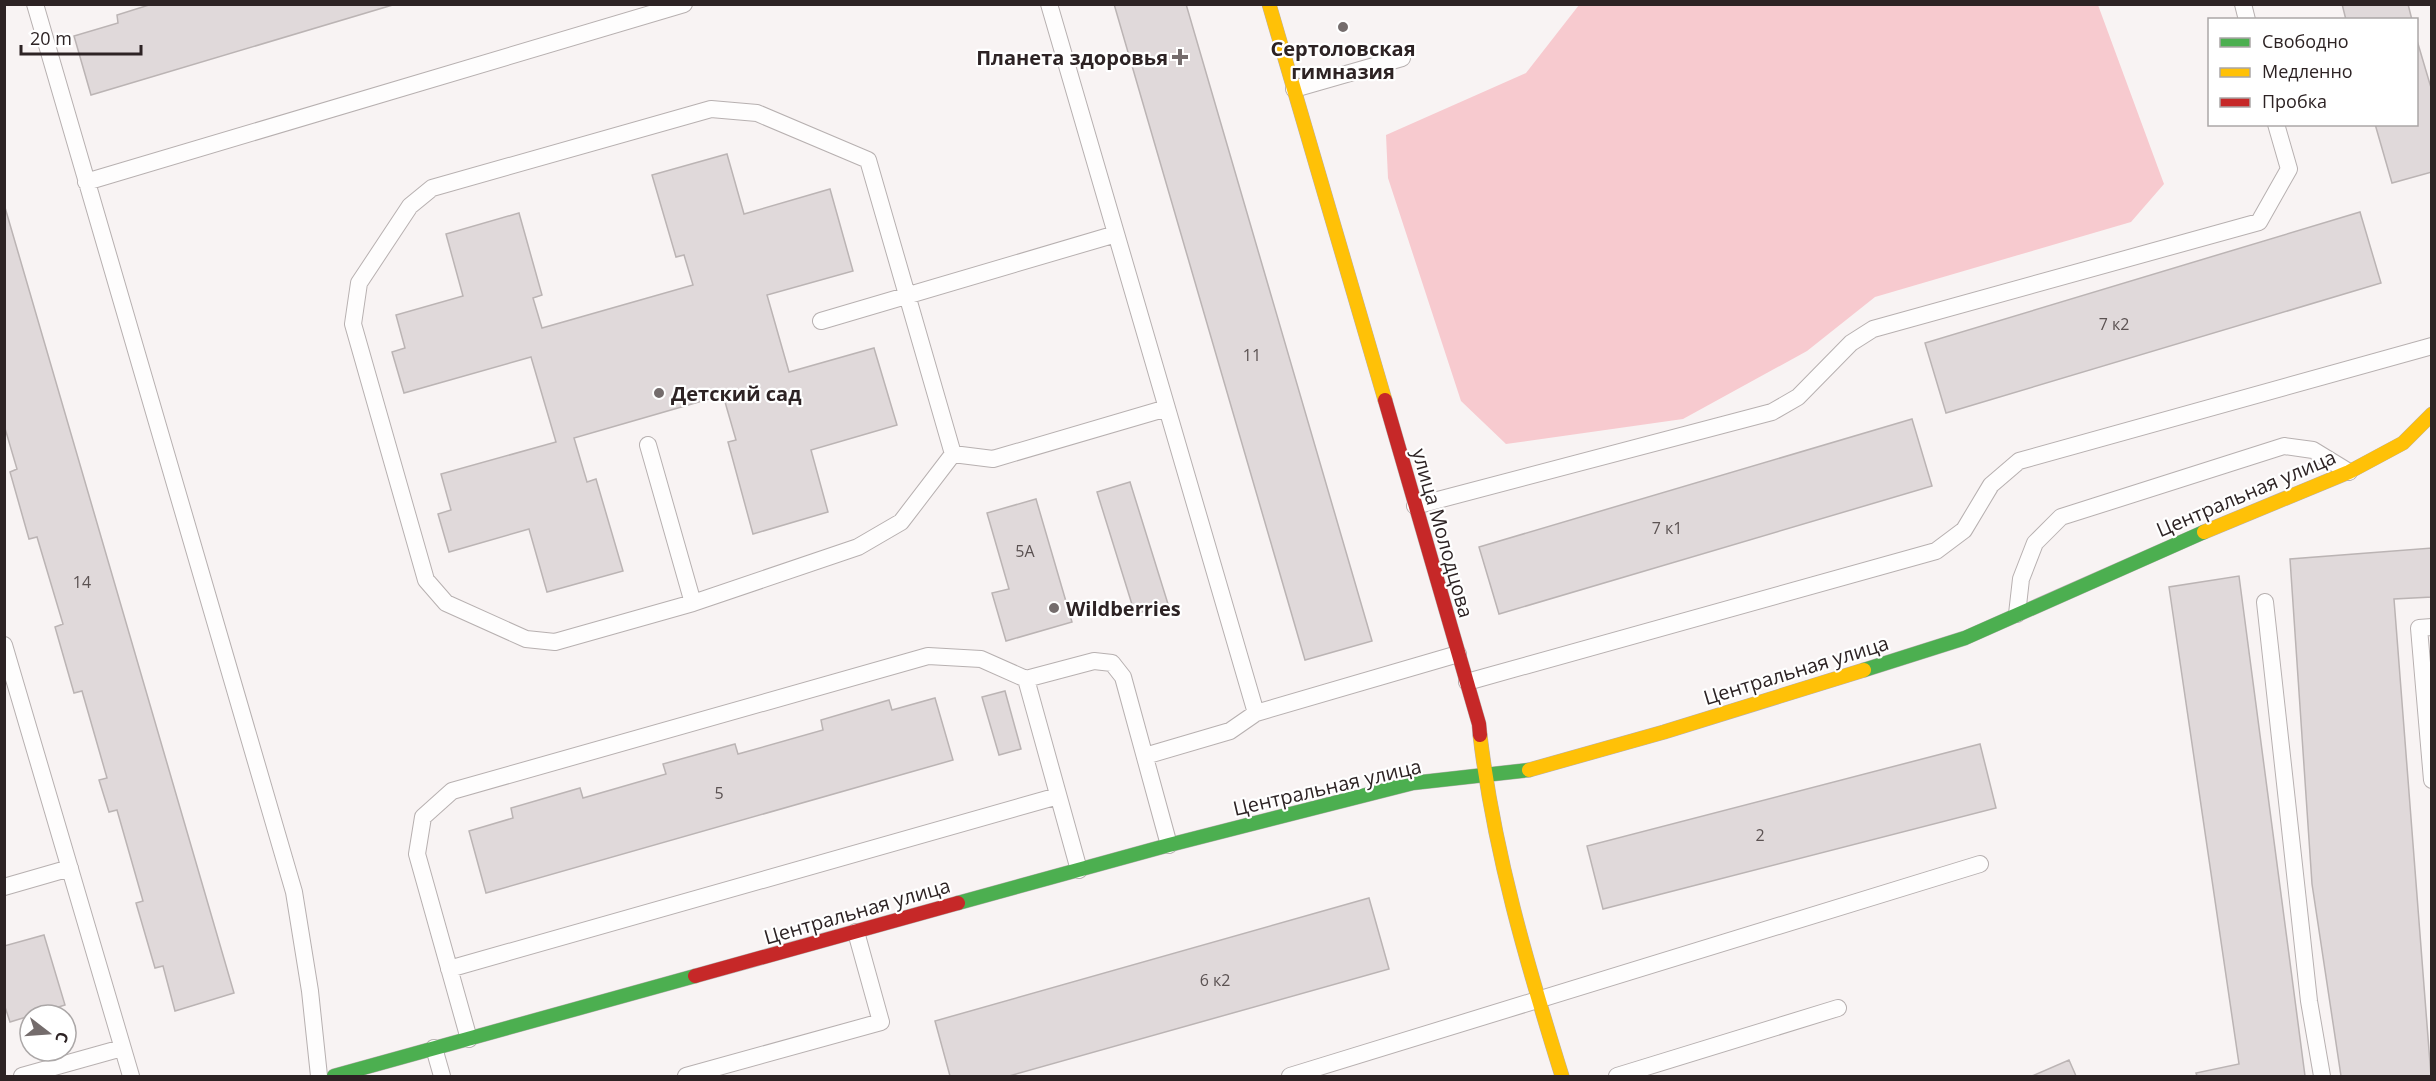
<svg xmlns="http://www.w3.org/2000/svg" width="2436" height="1081" viewBox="0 0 2436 1081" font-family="'Open Sans',sans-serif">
<rect width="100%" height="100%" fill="#f8f3f3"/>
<!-- green -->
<path fill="#f7cacf" d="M 1579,5 L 2098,5 L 2164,184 L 2131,222 L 1875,297 L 1807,351 L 1683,419 L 1506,444 L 1461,401 L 1388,178 L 1386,135 L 1526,73 Z"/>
<!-- building -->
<path fill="#e0d9da" stroke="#bbb4b4" stroke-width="1.5" d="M 152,4 L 396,4 L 91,95 L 74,36 L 118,23 L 117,15 Z
M 1114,4 L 1186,4 L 1372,641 L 1305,660 Z
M 2342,4 L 2408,4 L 2412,20 L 2346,20 Z
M 2416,37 L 2432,91 L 2432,172 L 2392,183 L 2375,124 L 2416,124 Z
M 727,154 L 744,214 L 830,189 L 853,271 L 767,295 L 789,372 L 874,348 L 897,425 L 811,450 L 828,512 L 753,534 L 728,442 L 736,440 L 723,395 L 574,438 L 587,482 L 596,479 L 623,571 L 547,592 L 529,529 L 449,552 L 438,514 L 451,510 L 441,474 L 556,442 L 531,357 L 404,393 L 392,352 L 405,348 L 396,315 L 463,296 L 446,234 L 519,213 L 542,295 L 533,298 L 542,328 L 693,285 L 684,255 L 676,257 L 652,175 Z
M 4,204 L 234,993 L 175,1011 L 163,966 L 155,968 L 136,903 L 143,901 L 117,810 L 109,812 L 99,780 L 107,778 L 82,691 L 74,693 L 55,627 L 63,624 L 37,537 L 29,539 L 10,472 L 17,469 L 4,425 Z
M 2360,212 L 2381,283 L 1946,413 L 1925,343 Z
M 1912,419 L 1932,486 L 1499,614 L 1479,547 Z
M 1130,482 L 1168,604 L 1135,614 L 1097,492 Z
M 1036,499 L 1072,622 L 1006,641 L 992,593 L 1009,589 L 987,513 Z
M 2432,548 L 2432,597 L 2394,599 L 2431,1076 L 2341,1076 L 2312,884 L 2290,559 Z
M 2239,576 L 2305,1076 L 2197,1076 L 2196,1073 L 2239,1064 L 2169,587 Z
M 1005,691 L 1021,749 L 999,755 L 982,697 Z
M 935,698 L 953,760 L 486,893 L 469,831 L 513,818 L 511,808 L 580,788 L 583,798 L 666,774 L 663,764 L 735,744 L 738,754 L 823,730 L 821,720 L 889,700 L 892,710 Z
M 1980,744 L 1996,808 L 1603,909 L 1587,846 Z
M 1369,898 L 1389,969 L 1009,1076 L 950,1076 L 935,1021 Z
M 44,935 L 65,1005 L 10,1022 L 4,1004 L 4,946 Z
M 2069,1060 L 2076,1076 L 2032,1076 Z"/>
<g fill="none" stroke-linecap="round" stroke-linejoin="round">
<!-- lane casing -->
<g stroke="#b7b0b0" stroke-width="18">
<path id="lane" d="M 35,4 L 294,892 L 310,991 L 319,1076
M 1049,4 L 1256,713
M 2243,4 L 2247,20
M 1294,89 L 1402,58
M 711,109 L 757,113 L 868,160 L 953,454 L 901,522 L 858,547 L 693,603 L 555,642 L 526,639 L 446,603 L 426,580 L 353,324 L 359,283 L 410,206 L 432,188 Z
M 86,182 L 684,4
M 821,321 L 1116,234
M 648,445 L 693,603
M 953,454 L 993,459 L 1167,408
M 1415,506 L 1772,412 L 1798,397 L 1851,343 L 1873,329 L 2259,222 L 2289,169 L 2276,124
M 2265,602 L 2309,1001 L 2322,1076
M 2017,614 L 2021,579 L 2035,543 L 2061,517 L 2284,446 L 2313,450 L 2349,472
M 2432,627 L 2419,628 L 2432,780
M 4,645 L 131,1076
M 1467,682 L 1936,551 L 1964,530 L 1991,485 L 2019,461 L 2432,346
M 1145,756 L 1230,731 L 1256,713 L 1458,654
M 1079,870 L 1026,679 L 1094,661 L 1112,663 L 1123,677 L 1169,845
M 4,887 L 70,868
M 449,969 L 1058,796
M 469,1039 L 417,854 L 423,817 L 452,791 L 928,656 L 981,659 L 1026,679
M 434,1048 L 442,1076
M 22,1076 L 122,1048
M 686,1076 L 881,1022 L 856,932
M 1290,1076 L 1980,864
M 1617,1076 L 1838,1008"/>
</g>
<!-- fast casing -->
<g stroke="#b7b0b0" stroke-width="15">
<path id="fast" d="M 1864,670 L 1965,638 L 2204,532
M 958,903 L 1169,845 L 1413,783 L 1529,770
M 334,1076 L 695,976"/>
</g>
<!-- slow casing -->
<g stroke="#b7b0b0" stroke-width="15">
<path id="slow" d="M 1269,4 L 1385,400
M 2204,532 L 2349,472 L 2403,443 L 2432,414
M 1480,735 C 1494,852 1527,964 1562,1076
M 1529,770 L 1664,732 L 1864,670"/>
</g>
<!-- jam casing -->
<g stroke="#b7b0b0" stroke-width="15">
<path id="jam" d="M 1385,400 L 1479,724 L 1480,735
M 695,976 L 958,903"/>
</g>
<!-- lane -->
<use href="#lane" stroke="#fefdfd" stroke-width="16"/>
<!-- fast -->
<use href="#fast" stroke="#4caf50" stroke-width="14"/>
<!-- slow -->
<use href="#slow" stroke="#ffc107" stroke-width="14"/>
<!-- jam -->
<use href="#jam" stroke="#c62828" stroke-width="14"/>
</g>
<!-- markers -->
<g fill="#746c6c" stroke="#fff" stroke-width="2">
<circle cx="1343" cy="27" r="6"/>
<path d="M1177 48h6v6h6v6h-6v6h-6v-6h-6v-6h6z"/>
<circle cx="659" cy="393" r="6"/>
<circle cx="1054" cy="608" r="6"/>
</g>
<g text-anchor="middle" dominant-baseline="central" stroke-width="4.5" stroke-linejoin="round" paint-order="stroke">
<!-- number labels -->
<g font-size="16" fill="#5b5252">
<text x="2114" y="324">7 к2</text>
<text x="1252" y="355">11</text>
<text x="1667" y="528">7 к1</text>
<text x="1025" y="551">5А</text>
<text x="82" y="582">14</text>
<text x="719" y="793">5</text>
<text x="1760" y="835">2</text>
<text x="1215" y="980">6 к2</text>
</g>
<!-- poi labels -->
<g font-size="20" font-weight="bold" fill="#2d2324" stroke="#fff" text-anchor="start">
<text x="1343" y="48" text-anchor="middle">Сертоловская<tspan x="1343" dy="23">гимназия</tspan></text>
<text x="1168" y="57" text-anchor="end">Планета здоровья</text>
<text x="671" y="393">Детский сад</text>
<text x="1066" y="608">Wildberries</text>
</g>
<!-- street labels -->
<g font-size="20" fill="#2d2324" stroke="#fff">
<text transform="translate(2246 493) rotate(-23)">Центральная улица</text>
<text transform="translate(1443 533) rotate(74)">улица Молодцова</text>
<text transform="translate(1796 670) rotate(-17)">Центральная улица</text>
<text transform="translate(1327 787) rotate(-13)">Центральная улица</text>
<text transform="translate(857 911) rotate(-16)">Центральная улица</text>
</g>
</g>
<!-- border -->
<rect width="2436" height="1081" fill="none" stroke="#2d2324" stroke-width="12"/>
<!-- legend -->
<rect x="2208" y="18" width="210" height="108" fill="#ffffff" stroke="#aba7a7" stroke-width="1.5"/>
<rect x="2220" y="38" width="30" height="9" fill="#4caf50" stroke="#aba7a7" stroke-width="1.5"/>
<text x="2262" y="48" font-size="18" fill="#2d2324">Свободно</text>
<rect x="2220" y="68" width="30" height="9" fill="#ffc107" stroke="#aba7a7" stroke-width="1.5"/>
<text x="2262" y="78" font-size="18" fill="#2d2324">Медленно</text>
<rect x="2220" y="98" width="30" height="9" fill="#c62828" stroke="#aba7a7" stroke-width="1.5"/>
<text x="2262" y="108" font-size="18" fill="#2d2324">Пробка</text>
<!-- north arrow -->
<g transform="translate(48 1033) rotate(107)"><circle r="28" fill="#ffffff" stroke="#aba7a7" stroke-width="1.5"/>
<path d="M0-4.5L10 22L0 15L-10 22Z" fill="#746c6c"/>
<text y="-9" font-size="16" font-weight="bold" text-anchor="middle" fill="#2d2324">С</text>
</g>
<!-- scale -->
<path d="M21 45v9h120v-9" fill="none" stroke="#2d2324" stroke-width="3"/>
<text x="30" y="45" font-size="18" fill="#2d2324" stroke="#ffffff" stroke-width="4.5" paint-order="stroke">20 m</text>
</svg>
